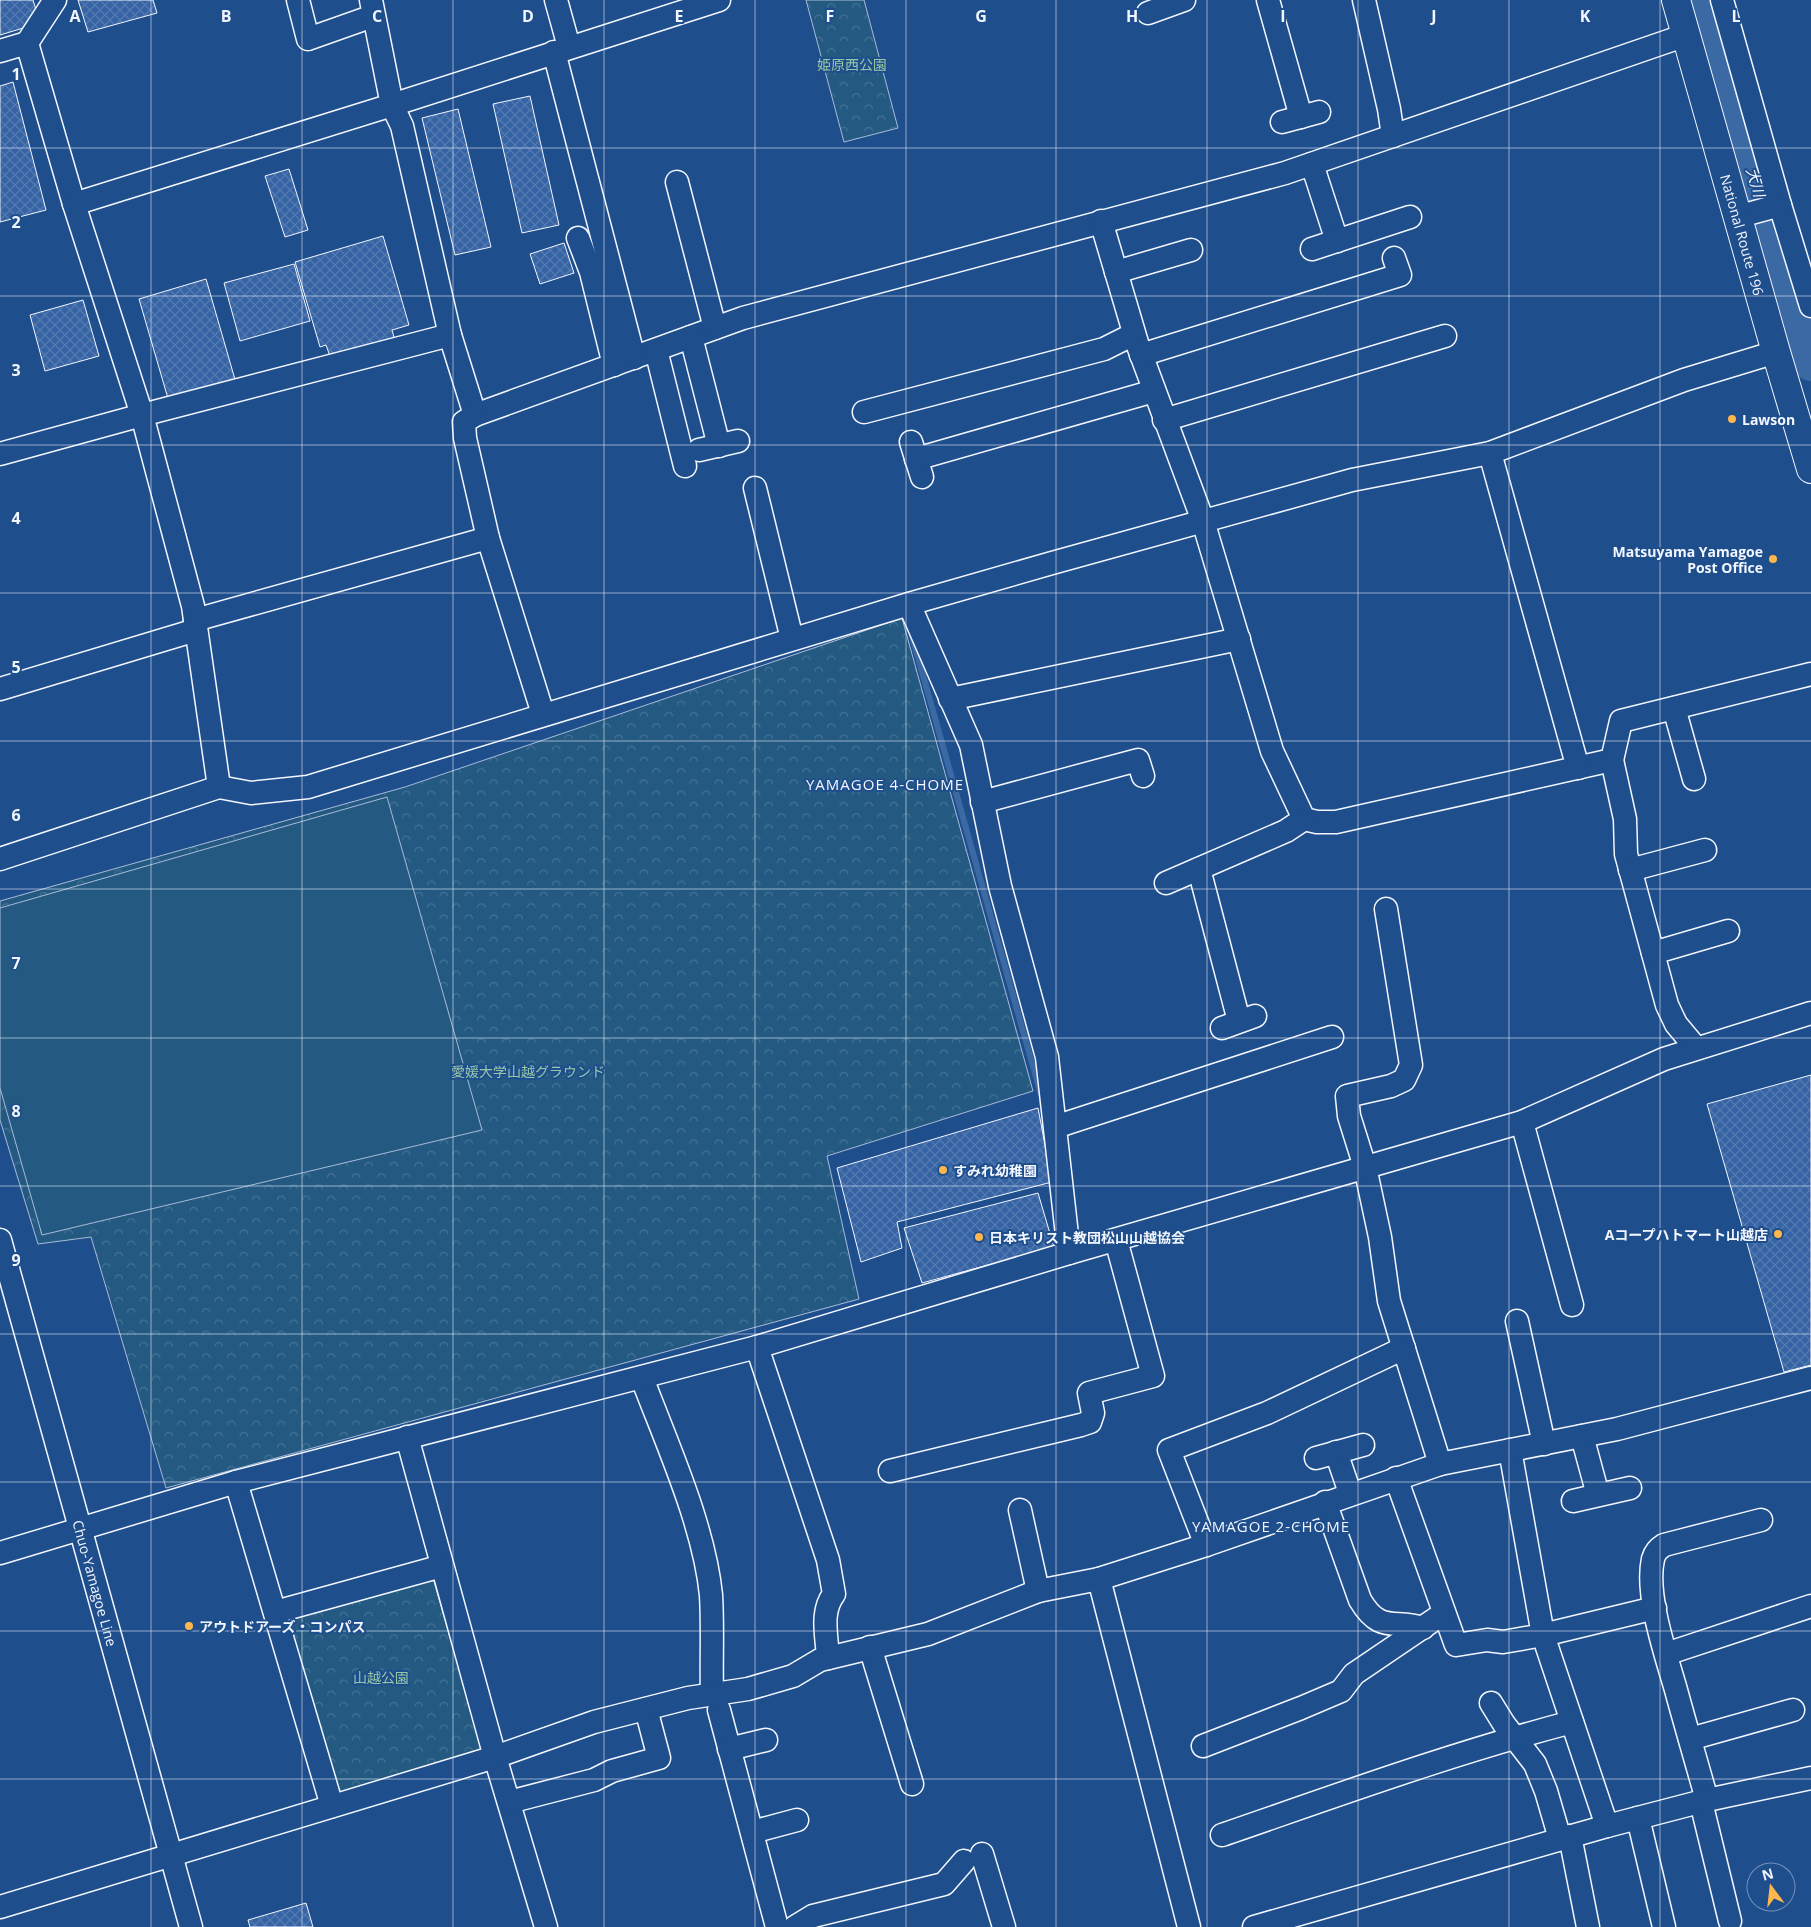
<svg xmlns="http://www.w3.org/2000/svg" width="1811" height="1927" viewBox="0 0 1811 1927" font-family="'Open Sans','Noto Sans JP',sans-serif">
<defs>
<pattern id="park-crowns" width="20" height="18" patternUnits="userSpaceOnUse" patternTransform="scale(1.25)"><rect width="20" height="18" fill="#245a82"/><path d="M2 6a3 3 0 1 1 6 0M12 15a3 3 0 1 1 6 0" fill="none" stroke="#447295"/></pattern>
<pattern id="building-cross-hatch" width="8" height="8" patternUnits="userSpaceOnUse" patternTransform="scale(1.25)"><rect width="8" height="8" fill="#3563a3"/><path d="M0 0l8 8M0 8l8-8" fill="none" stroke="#537ab1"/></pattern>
</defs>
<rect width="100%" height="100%" fill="#1f4e8c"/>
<!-- park -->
<path fill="url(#park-crowns)" stroke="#a8bbd7" d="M 806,0 L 864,0 L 898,128 L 844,142 Z
M 902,618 L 1033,1091 L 827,1156 L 859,1299 L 166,1488 L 91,1237 L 38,1244 L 0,1120 L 0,901 L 405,787 Z
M 432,1575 L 484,1754 L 337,1797 L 283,1616 Z"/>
<!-- garden -->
<path fill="#245a82" stroke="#a8bbd7" d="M 387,797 L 482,1130 L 42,1235 L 0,1088 L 0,908 Z"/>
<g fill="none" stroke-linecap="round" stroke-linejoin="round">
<!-- stream -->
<path stroke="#3b69a3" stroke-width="6" d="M 912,636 L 1041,1095"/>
<!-- river -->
<path stroke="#3b69a3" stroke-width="36" d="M 1701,0 L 1726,76 L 1771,237 L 1811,363"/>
</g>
<!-- building -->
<path fill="url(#building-cross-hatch)" stroke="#f2f6ff" d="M 0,0 L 33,0 L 40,23 L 0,35 Z
M 78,0 L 153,0 L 157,13 L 88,32 Z
M 13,82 L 46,210 L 0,222 L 0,86 Z
M 530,96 L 559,225 L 522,233 L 493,104 Z
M 458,109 L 491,247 L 455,255 L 422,118 Z
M 289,169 L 308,230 L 285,237 L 265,176 Z
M 383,236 L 409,325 L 392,330 L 395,341 L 331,359 L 326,345 L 320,347 L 295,262 Z
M 564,243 L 574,273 L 540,284 L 530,254 Z
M 294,264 L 310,321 L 240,341 L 224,283 Z
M 206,279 L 236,383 L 169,402 L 139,299 Z
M 83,300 L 99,356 L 45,371 L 30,315 Z
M 1811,1075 L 1811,1365 L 1784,1372 L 1707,1104 Z
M 1038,1108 L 1052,1182 L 897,1222 L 902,1248 L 861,1262 L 837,1168 Z
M 1038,1193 L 1054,1247 L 922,1283 L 904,1228 Z
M 306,1903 L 313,1927 L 250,1927 L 248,1920 Z"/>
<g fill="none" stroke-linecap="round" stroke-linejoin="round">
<!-- minor casing -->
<g stroke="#f2f6ff" stroke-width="25">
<g id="minor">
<path d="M 298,0 L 308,39 L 373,16"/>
<path d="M 371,0 L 392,105 L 402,126 L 450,335 L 475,415 L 743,318 L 1285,173 L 1686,35"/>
<path d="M 556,0 L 569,47"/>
<path d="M 1268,0 L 1301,117"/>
<path d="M 1364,0 L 1389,109 L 1393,136"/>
<path d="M 1722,0 L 1780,205 L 1811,306"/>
<path d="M 1148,13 L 1184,0"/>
<path d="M 27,43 L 55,0"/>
<path d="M 0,51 L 27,43 L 74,204 L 142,415 L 193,606 L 219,787"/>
<path d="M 554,52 L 634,358"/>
<path d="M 1282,122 L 1319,112"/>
<path d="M 1312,164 L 1337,241"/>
<path d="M 677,182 L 715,328"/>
<path d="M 74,204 L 392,105 L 719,0"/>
<path d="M 1737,217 L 1780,205"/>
<path d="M 1101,221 L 1138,346 L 1203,521 L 1272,751 L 1304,819 L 1317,822 L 1336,822 L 1612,760 L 1621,721 L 1811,674"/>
<path d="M 578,238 L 591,272 L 614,365"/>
<path d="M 1312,249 L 1410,217"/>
<path d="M 1116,272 L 1191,250"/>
<path d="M 691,337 L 719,446"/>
<path d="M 656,350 L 685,466"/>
<path d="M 1141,355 L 1400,275 L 1394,258"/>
<path d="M 864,412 L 1104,349 L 1134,334"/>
<path d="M 475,415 L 464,422 L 465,438 L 488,538 L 543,714"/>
<path d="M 1164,420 L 1445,336"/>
<path d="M 911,442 L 922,477"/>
<path d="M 699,450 L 738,441"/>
<path d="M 1490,453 L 1578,768"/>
<path d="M 0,454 L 142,415 L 450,335"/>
<path d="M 916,459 L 1154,391"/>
<path d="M 755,488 L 792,639"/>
<path d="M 909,604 L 971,745 L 1000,886 L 1047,1057 L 1069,1253"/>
<path d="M 195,620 L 488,538"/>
<path d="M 0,689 L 196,630"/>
<path d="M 950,699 L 1239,639"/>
<path d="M 1674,708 L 1694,779"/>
<path d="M 1612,760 L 1625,819 L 1626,854 L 1667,1005 L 1676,1024 L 1696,1048"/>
<path d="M 982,802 L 1138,760 L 1143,776"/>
<path d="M 0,859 L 219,787 L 251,793 L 308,787 L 909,604 L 1052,563 L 1352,480 L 1490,453 L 1684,380 L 1776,352"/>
<path d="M 1199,869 L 1239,1021"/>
<path d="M 1630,870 L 1705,850"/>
<path d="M 1166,883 L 1286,831 L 1304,819"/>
<path d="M 1386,909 L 1411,1065 L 1404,1080 L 1391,1086 L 1347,1096 L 1349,1116 L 1365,1167 L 1380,1237 L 1389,1301 L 1440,1464"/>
<path d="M 1653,953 L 1728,931"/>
<path d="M 1222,1028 L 1255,1016"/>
<path d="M 1522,1122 L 1572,1305"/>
<path d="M 1055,1127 L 1332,1037"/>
<path id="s1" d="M 0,1240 L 191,1927"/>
<path d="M 1517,1321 L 1544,1444"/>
<path d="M 757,1347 L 828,1560 L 834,1594 C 820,1612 827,1636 828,1658"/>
<path d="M 642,1378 C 667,1444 704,1525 711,1595 C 713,1628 711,1662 712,1694"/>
<path d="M 1582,1436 L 1598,1495"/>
<path d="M 407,1437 L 495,1757 L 546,1927"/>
<path d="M 1510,1450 L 1543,1635 L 1607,1826"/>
<path d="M 1336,1452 L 1350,1493"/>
<path d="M 1316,1458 L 1363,1445"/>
<path d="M 890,1471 L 1081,1425 L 1090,1422 L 1093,1413 L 1089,1393 L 1153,1376 L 1116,1240"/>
<path d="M 1396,1478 L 1456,1645 L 1487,1640 L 1503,1642 L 1543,1635 L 1655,1608"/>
<path d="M 236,1482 L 332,1806"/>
<path d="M 1573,1501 L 1630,1488"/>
<path d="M 1325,1502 L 1360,1600 C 1380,1634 1394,1619 1423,1628"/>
<path d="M 1020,1510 L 1038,1591"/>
<path d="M 1206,1545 L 1169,1450 L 1267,1413 L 1404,1348"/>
<path d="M 0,1553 L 236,1482 L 757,1347 L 1069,1253 L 1522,1122 L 1664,1059 L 1811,1013"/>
<path d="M 1099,1579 L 1189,1927"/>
<path d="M 275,1612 L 442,1566"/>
<path d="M 870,1647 L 912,1784"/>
<path d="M 1666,1654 L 1811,1606"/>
<path d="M 1491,1703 L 1504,1724 L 1535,1764 L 1546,1791 L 1560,1839"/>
<path d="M 719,1710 L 777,1927"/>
<path d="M 1690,1739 L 1793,1710"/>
<path d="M 1203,1746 L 1301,1708 L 1341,1691 L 1354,1674 L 1444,1613"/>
<path d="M 729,1749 L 766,1740"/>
<path d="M 1707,1800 C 1697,1764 1686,1727 1676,1690 C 1666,1655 1645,1595 1653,1559 C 1655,1552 1658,1549 1664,1545 L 1761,1520"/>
<path d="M 509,1802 L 594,1780 L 612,1771 L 659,1758 L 646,1709"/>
<path d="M 1701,1802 L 1730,1921"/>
<path d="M 1638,1818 L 1664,1927"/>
<path d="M 752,1832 L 797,1820"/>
<path d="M 1222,1835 C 1338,1795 1453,1753 1572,1722"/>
<path d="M 1570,1836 L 1588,1927"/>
<path d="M 982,1854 L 1004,1927"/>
<path d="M 0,1907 L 495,1757 L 594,1722 L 688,1698 L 748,1689 L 793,1676 L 820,1660 L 928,1634 L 1038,1591 L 1099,1579 L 1206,1545 L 1440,1464 L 1617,1429 L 1811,1378"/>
<path d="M 795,1927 L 813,1916 L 944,1884 L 964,1861"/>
<path d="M 1254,1927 L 1607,1826 L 1707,1800 L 1811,1778"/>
</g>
</g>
<!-- highway casing -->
<g stroke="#f2f6ff" stroke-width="30">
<g id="highway">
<path id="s2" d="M 1676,0 L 1776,352 L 1811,469"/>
</g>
</g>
<!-- minor -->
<use href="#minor" stroke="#1f4e8c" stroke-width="22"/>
<!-- highway -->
<use href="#highway" stroke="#1f4e8c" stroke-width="28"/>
</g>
<!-- grid -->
<path fill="none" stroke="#f2f6ff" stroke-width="1" stroke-opacity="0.55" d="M 151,0 L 151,1927M 302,0 L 302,1927M 453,0 L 453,1927M 604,0 L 604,1927M 755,0 L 755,1927M 906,0 L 906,1927M 1056,0 L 1056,1927M 1207,0 L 1207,1927M 1358,0 L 1358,1927M 1509,0 L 1509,1927M 1660,0 L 1660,1927M 0,148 L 1811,148M 0,296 L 1811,296M 0,445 L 1811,445M 0,593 L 1811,593M 0,741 L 1811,741M 0,889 L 1811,889M 0,1038 L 1811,1038M 0,1186 L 1811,1186M 0,1334 L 1811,1334M 0,1482 L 1811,1482M 0,1631 L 1811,1631M 0,1779 L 1811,1779"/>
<!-- markers -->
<g fill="#ffb74d" stroke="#1f4e8c" stroke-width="2">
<circle cx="1732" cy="419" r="5"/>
<circle cx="1773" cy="559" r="5"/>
<circle cx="943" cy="1170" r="5"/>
<circle cx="1778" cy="1234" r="5"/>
<circle cx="979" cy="1237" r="5"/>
<circle cx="189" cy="1626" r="5"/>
</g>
<g text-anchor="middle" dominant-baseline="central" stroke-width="4" stroke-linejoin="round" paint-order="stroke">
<!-- park labels -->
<g font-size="14" fill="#97c8a6" stroke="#1f4e8c">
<text x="852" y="64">姫原西公園</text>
<text x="528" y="1071">愛媛大学山越グラウンド</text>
<text x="381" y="1677">山越公園</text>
</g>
<!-- street labels -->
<g font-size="14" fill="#f2f6ff" stroke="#1f4e8c">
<text stroke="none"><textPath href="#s2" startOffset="244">National Route 196</textPath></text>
<text stroke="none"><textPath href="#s1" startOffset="356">Chuo-Yamagoe Line</textPath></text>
</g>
<!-- poi labels -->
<g font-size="14" font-weight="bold" fill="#f2f6ff" stroke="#1f4e8c" text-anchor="start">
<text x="1742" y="419">Lawson</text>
<text x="1763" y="551" text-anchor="end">Matsuyama Yamagoe<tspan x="1763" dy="16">Post Office</tspan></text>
<text x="953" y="1170">すみれ幼稚園</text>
<text x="1768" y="1234" text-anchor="end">Aコープハトマート山越店</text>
<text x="989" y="1237">日本キリスト教団松山山越協会</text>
<text x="199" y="1626">アウトドアーズ・コンパス</text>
</g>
<!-- water labels -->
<g font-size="15" font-style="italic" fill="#f2f6ff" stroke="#1f4e8c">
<text transform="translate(1756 182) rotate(73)">大川</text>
</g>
<!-- neighbourhood labels -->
<g font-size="15" letter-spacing="1" fill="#f2f6ff" stroke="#1f4e8c">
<text x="885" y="784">YAMAGOE 4-CHOME</text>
<text x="1271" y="1526">YAMAGOE 2-CHOME</text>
</g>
</g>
<g font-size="16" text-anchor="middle" font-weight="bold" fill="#f2f6ff" stroke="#1f4e8c" stroke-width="4" stroke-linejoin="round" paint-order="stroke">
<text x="75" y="22">A</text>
<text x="226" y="22">B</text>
<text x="377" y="22">C</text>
<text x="528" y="22">D</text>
<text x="679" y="22">E</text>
<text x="830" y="22">F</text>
<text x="981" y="22">G</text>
<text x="1132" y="22">H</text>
<text x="1283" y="22">I</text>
<text x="1434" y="22">J</text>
<text x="1585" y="22">K</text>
<text x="1736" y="22">L</text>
<text x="16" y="80">1</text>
<text x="16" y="228">2</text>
<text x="16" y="376">3</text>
<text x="16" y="524">4</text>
<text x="16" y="673">5</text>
<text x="16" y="821">6</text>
<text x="16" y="969">7</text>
<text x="16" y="1117">8</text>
<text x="16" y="1266">9</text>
</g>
<!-- north arrow -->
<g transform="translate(1771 1887) rotate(345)"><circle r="24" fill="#1f4e8c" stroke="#7391ba"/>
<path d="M0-4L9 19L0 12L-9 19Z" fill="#ffb74d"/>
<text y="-8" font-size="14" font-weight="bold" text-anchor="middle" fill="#f2f6ff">N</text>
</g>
</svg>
